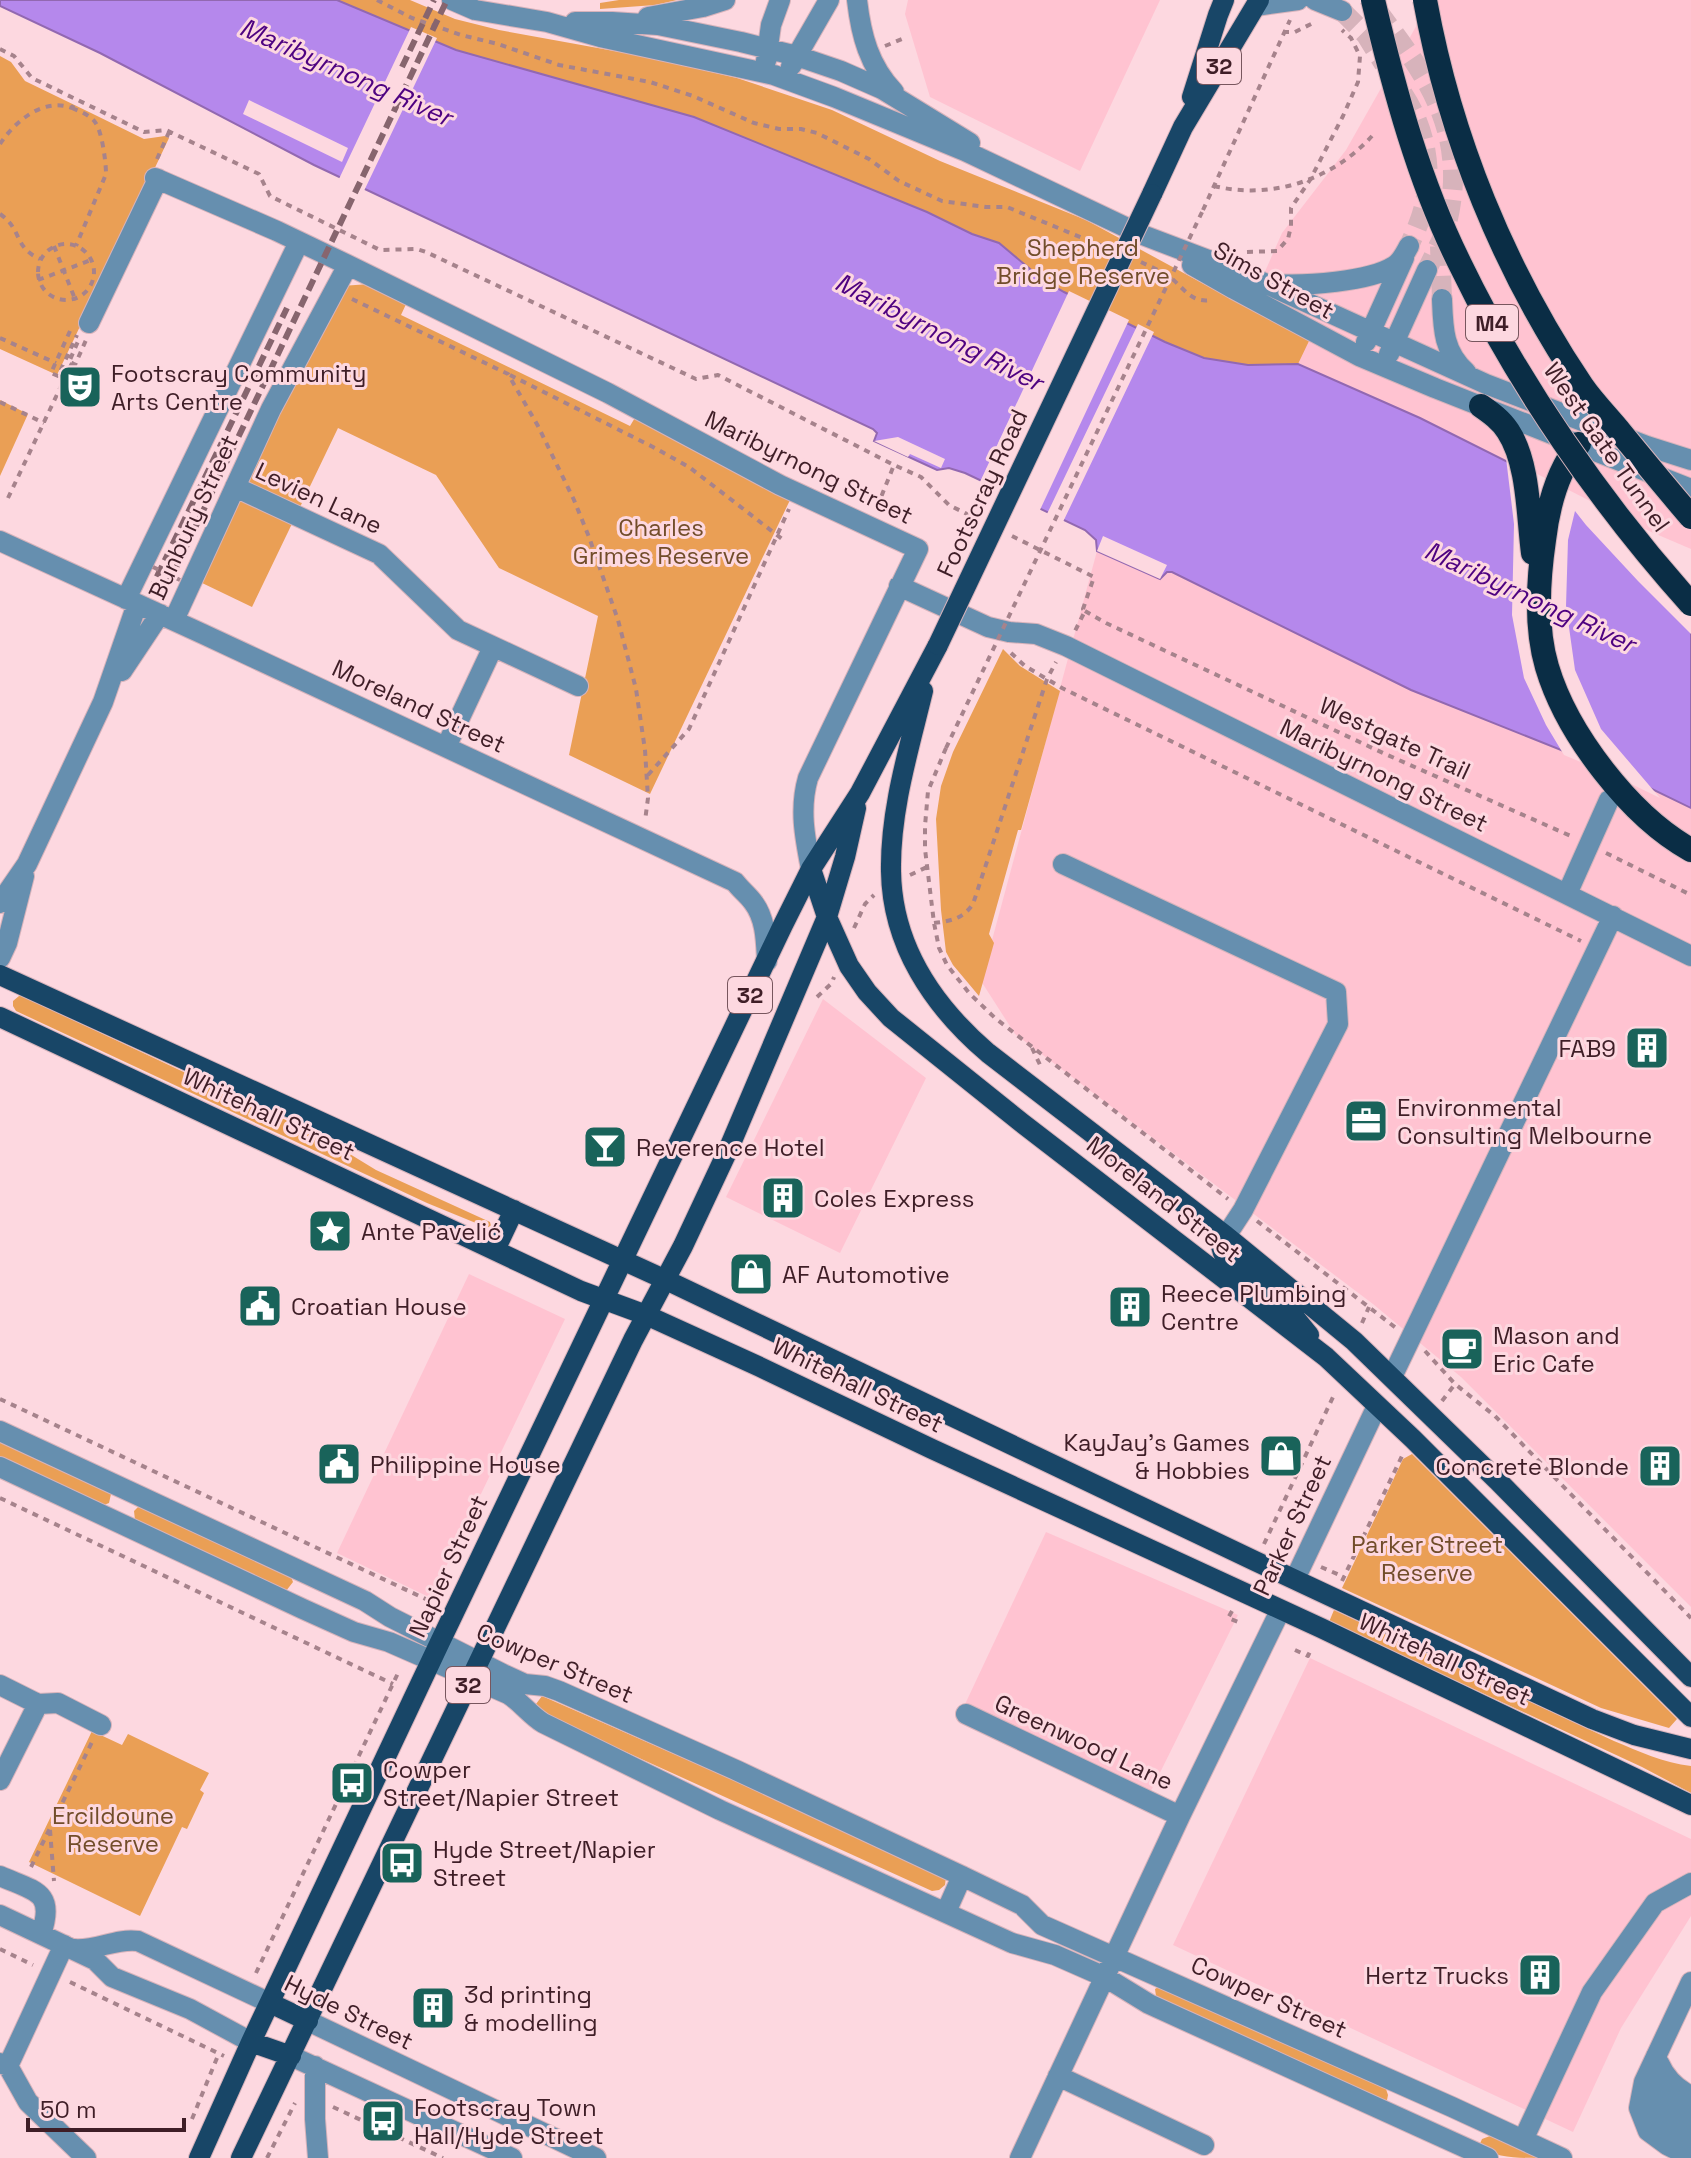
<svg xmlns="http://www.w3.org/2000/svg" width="1691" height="2158" viewBox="0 0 1691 2158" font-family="'Space Grotesk',sans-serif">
<rect width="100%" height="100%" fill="#fdd8e0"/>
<!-- built -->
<path fill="#ffc3d1" d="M 908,0 L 1160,0 L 1080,171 L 930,97 L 905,14 Z
M 1431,0 L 1691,0 L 1691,554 L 1420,418 L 1299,364 L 1248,365 L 1240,318 L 1263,276 L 1282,233 L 1346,150 Z
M 1097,551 L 1160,579 L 1167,572 L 1172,572 L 1411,690 L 1621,774 L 1691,808 L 1691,1607 L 1461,1377 L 1373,1304 L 1015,1034 L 981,981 Z
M 823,999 L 926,1078 L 840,1253 L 726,1197 Z
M 469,1274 L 565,1319 L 431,1598 L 337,1553 Z
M 1046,1532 L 1238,1615 L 1145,1803 L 959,1717 Z
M 1310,1658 L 1691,1839 L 1691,1916 L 1621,2028 L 1573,2132 L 1173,1945 Z"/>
<!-- green -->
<path fill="#ea9f55" d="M 337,0 L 410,0 L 455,19 L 499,30 L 642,56 L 737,78 L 832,110 L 940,161 L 1086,220 L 1309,341 L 1298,364 L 1248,365 L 1204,358 L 1165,342 L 1064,292 L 1042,279 L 999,243 L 972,234 L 927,212 L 694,117 L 456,50 Z
M 619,0 L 677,0 L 655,5 L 600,9 L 600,3 Z
M 0,56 L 11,62 L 25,81 L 89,112 L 144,139 L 165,136 L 169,138 L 57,375 L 0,349 Z
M 370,284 L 407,302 L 401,315 L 630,426 L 636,416 L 790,500 L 650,794 L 569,755 L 598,616 L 499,568 L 436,475 L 338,428 L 252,607 L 200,582 L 341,286 Z
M 0,400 L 28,414 L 0,476 Z
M 1003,649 L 1020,666 L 1060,691 L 1021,830 L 1018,830 L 989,934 L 994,943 L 979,996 L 953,965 L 946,952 L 941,910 L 936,819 L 941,786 L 953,752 Z
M 19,996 L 22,996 L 322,1137 L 376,1170 L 490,1222 L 491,1226 L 488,1228 L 427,1203 L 16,1011 L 13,1006 L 13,1001 Z
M 0,1438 L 106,1489 L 111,1494 L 109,1503 L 104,1505 L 0,1460 Z
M 1412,1454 L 1677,1719 L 1669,1728 L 1601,1708 L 1342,1588 L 1403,1459 Z
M 139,1506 L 291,1577 L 293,1582 L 286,1591 L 135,1520 L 134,1511 Z
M 1334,1610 L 1614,1741 C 1638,1751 1664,1763 1691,1766 L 1691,1793 L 1642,1767 L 1329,1622 Z
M 542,1696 L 941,1871 L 946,1877 L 945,1885 L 939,1890 L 932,1891 L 540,1713 L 536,1704 Z
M 92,1731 L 122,1745 L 128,1734 L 209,1773 L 200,1790 L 204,1793 L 187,1829 L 182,1827 L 140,1916 L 29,1862 Z
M 1162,1985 L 1386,2089 L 1388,2095 L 1387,2100 L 1381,2103 L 1156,1996 L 1155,1989 Z
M 1490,2136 L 1538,2158 C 1517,2158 1495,2158 1479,2146 L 1482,2139 Z"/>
<!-- water -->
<path fill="#b588ec" stroke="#9268b1" stroke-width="2" d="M 0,0 L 337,0 L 456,50 L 694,117 L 927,212 L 972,234 L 999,243 L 1042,279 L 1064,292 L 1165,342 L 1204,358 L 1248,365 L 1298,364 L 1420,418 L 1691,554 L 1691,808 L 1621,774 L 1411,690 L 1172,572 L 1167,572 L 1160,579 L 1097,551 L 1096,540 L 1085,530 L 965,473 L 949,468 L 937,470 L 874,441 L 877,433 L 873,429 L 314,165 L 100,53 L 0,6 Z"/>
<!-- pier -->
<path fill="#fdd8e0" d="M 411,27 L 437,38 L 363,193 L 338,181 Z
M 249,100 L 348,148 L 342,162 L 243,114 Z
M 1069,291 L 1129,320 L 1039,512 L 979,484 Z
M 1138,324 L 1154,332 L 1062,524 L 1046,516 Z
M 898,437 L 945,459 L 941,468 L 910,454 L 908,457 L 874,441 Z
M 1506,458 L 1649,531 L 1691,549 L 1691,634 L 1638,581 L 1586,525 L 1575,511 L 1568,540 L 1566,606 L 1575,670 L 1601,729 L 1660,798 L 1619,778 L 1564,755 L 1546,725 L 1524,678 L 1512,615 L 1514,524 Z
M 1103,536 L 1167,565 L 1160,579 L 1097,551 Z"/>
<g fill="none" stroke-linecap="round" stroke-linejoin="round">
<!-- minor-tunnel -->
<path stroke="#d7b3bb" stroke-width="20" stroke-dasharray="20 10" stroke-linecap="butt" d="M 1377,10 C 1417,64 1455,111 1453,182 C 1452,200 1449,219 1443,236 C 1438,248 1432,259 1427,270
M 1342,11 L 1366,35 L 1384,64
M 1403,94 C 1425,127 1434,172 1423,210 C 1420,222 1414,234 1409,246
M 1440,246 L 1442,299"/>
<!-- minor casing -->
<g stroke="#d7b3bb" stroke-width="22">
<path id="minor" d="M 452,0 L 475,10 L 547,22 L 600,37 L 774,75 L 834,97 L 965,151 L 1140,234 L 1240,272 L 1486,384 L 1647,446 L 1691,460
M 857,0 C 861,35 869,66 894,92
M 1315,0 L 1342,11
M 1256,6 L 1298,0
M 648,17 L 703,7 L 725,0
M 575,22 L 612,22 L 658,25 L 741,42 L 797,56 L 841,71 L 882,89 L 970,143
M 766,61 L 771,25 L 780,0
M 791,66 L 829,0
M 155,178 L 277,231 L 348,265 L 608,393 L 780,485 L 918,549 L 808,778 C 799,809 805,838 811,869
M 1192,265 L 1234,289 L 1359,356 L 1435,388 L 1691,489
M 1275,284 C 1304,286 1369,282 1394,266 C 1401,262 1405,253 1409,246
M 1442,299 C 1443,327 1443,352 1466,372
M 89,323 L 158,179
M 1366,342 L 1404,258
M 1389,354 L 1427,270
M 235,487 L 379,554 L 458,630 L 578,686
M 0,541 L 203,634 L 735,882 C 740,889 748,895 753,902 C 766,919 766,941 767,961
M 899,586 L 988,627 L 1009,632 L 1036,634 L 1066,646 L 1691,956
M 126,599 L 299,242
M 174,620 L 271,409 L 348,265
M 122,671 L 160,614
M 446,747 L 493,647
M 1063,864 L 1336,992 L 1338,1024 L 1243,1210 L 1226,1236
M 1567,894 L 1609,800
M 0,903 L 27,864 L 103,702 L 137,604
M 0,958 L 7,943 L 24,876
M 1392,1377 L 1613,916
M 0,1431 L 365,1601 L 390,1617 L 503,1674 L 525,1684 L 545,1686 L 559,1691 L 738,1771 L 962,1876 L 1022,1905 L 1042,1925 L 1452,2107 L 1562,2158
M 0,1467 L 303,1609 L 354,1632 L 389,1642 L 508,1694 C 521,1702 530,1715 543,1723 L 720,1810 L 1012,1943 L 1055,1955 L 1105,1977 L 1149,2004 L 1488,2158
M 1295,1579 L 1377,1406
M 0,1685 L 38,1704 L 58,1703 L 101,1725
M 966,1714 L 1180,1816
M 0,1780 L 38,1704
M 0,1876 C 34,1891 56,1891 41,1934
M 946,1912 L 962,1876
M 0,1915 L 95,1960 L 112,1977 L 190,2009 L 251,2042
M 74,1949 C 97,1951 115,1938 138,1941 L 270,2003
M 1691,1982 L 1644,2082 L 1639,2108 L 1648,2131 L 1667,2145 L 1691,2157
M 308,2021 L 596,2158
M 291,2056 L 512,2158
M 1656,2056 C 1659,2090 1658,2101 1691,2117
M 0,2063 L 8,2066 L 28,2102 L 86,2158
M 1659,2063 C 1666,2079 1677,2089 1691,2096
M 8,2066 L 64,1945
M 315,2066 L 315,2119 L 318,2158
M 1058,2076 L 1204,2145
M 1651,2095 C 1650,2121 1671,2127 1691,2137
M 1523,2140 L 1592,1992 L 1655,1903 L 1691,1883
M 1020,2158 L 1180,1816 L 1280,1611"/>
</g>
<!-- major casing -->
<g stroke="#d7b3bb" stroke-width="22">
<path id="major" d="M 1192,97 L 1218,15 L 1224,0
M 1152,194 L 1183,127 L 1259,0
M 923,691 C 909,749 890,810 891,871 C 892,945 933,1006 988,1053 L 1226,1236 L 1354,1341 L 1498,1481 L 1691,1677
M 811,869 L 827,917 L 849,966 L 867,992 L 891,1018 L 1022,1123 L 1326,1357 L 1413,1439 L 1691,1717
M 0,975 L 666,1280 L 1255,1561 L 1592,1719 L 1634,1735 L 1691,1749
M 0,1017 L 581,1291 L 646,1315 L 760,1367 L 932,1449 L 1321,1628 L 1691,1805
M 1226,1236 L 1221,1246 L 1223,1253 L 1283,1303 L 1309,1335
M 495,1250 L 514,1210
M 270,2003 L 308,2021
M 251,2042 L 291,2056
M 199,2158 L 251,2042 L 440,1642 L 783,925 L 811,869 L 860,793 L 938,645
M 241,2158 L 633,1340 L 683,1246 L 729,1148 L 827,917 L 845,857 L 856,808"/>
</g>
<!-- highway casing -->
<g stroke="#d7b3bb" stroke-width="26">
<path id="highway" d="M 1481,406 C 1491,413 1501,420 1508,431 C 1529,463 1528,515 1533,553
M 1579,444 C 1557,471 1548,506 1544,540 C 1538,581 1535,627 1547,667 C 1567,734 1630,816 1691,850"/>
</g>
<!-- path -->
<path stroke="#a6838c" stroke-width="4" stroke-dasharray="6 6" stroke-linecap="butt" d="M 377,0 L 412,18 L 461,35 L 498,44 L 559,65 L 650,82 L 693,96 L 754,123 L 779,129 L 801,129 L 817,133 L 869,159 L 899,181 L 942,201 L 986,207 L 1007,207 L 1107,248
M 1283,32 L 1295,32 L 1315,22
M 885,46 L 907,37
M 0,49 L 14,56 L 32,78 L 144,132 L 166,130 L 259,174 L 270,196 L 380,250 L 417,249 L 426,252 L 696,379 L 718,375 L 894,465 L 921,477 L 949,505 L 979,520
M 72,108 C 79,111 90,115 95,122 C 102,131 106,162 106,174 L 76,246
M 0,144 C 15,121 44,97 72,108 L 76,100
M 157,159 L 169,132
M 1203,210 L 1290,20
M 0,214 C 23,230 13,247 40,259
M38 272a28 28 0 1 1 56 0a28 28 0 1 1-56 0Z
M 54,246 L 75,299
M 1247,252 L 1277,251 L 1288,239 L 1291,226 L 1291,208 L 1310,180 L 1343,116 L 1358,82 L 1360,56 L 1351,38 L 1342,30
M 1141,262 C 1151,267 1162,271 1171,278 C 1185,289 1191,303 1211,300
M 38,280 L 91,260
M 352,299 L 508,374 L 538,426 L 574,500 L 589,537 L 618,620 L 636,689 L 645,750 L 648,798 L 645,821
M 70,331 L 51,373 L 58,376 L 77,335
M 0,338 L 56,363
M 72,363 L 75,365 L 86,340
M 510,375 L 653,447 L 689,467 L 786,542
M 0,402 L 44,423
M 8,498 L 72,363 L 69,362 L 79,339
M 877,507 L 894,465
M 1012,536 L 1094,577 L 1083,609 L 1085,611 L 1075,631
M 1085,611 L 1106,623 L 1383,753 L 1573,837
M 1011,653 L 1025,666 L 1062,688 L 1581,941
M 946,748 L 928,791 L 925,826 L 925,849 L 934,923 L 939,948 L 947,965 L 969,993 L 995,1018 L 1228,1199
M 648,775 L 689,729 L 789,509
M 1606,853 L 1691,895
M 910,875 L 927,867
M 934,923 C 950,921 963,919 973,904 L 1047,679 L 1056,662
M 854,928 L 865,904 L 874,895
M 817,997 L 832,983 L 834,977
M 1032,1048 L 1042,1069
M 1257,1221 L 1396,1328
M 1362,1323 L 1369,1307
M 1425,1351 L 1455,1384 L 1495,1416 L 1691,1618
M 0,1399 L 432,1602
M 1442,1401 L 1455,1384
M 0,1498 L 393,1684
M 1264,1544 L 1333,1397 L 1334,1392
M 1321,1567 L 1344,1577
M 1342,1581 L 1402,1456
M 1232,1611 L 1228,1618 L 1238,1622
M 1295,1650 L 1308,1656 L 1311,1649
M 50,1830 L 54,1881
M 31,1867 L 93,1740
M 0,1949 L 33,1965
M 256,1973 L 399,1671
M 70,1982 L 224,2056
M 333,2107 L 443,2158
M 192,2119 L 219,2053
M 267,2158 L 295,2103"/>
<!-- minor -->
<use href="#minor" stroke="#668faf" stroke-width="20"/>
<!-- major -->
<use href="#major" stroke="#184667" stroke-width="20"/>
<!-- highway -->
<use href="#highway" stroke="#0a2d45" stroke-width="24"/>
<!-- rail -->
<path stroke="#87656e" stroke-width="6" stroke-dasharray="12 6" stroke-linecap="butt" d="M 402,67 L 434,0
M 149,593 L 287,308
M 161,599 L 447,0"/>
<!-- major-bridge casing -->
<g stroke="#d7b3bb" stroke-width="22" stroke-linecap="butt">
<path id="major-bridge" d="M 938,645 L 1152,194"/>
</g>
<!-- highway-bridge casing -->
<g stroke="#d7b3bb" stroke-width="26" stroke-linecap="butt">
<path id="highway-bridge" d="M 1373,0 C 1394,89 1419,182 1460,264 C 1518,384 1602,505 1691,604
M 1425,0 C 1450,138 1504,270 1582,386 C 1593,402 1608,417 1621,433 C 1644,461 1667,489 1691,517"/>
</g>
<!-- path-bridge -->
<path stroke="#a6838c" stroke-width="4" stroke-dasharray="6 6" stroke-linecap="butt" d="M 1214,186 C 1272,200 1332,180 1372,136
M 153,567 L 180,580
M 946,748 L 1203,210"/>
<!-- major-bridge -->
<use href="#major-bridge" stroke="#184667" stroke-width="20"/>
<!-- highway-bridge -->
<use href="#highway-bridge" stroke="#0a2d45" stroke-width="24"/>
</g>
<!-- icons -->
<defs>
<g id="theatre-square" transform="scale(2.3)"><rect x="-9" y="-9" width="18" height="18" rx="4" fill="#19635a" stroke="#fdd8e0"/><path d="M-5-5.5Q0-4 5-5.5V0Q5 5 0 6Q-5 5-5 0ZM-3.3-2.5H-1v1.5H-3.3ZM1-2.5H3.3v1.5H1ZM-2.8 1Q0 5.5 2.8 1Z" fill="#fff"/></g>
<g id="building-square" transform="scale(2.3)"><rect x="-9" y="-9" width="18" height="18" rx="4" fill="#19635a" stroke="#fdd8e0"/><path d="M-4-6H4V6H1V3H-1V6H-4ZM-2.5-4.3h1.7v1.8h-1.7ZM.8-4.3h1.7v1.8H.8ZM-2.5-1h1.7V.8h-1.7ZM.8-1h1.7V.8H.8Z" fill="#fff"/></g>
<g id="office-square" transform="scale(2.3)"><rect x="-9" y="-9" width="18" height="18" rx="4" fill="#19635a" stroke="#fdd8e0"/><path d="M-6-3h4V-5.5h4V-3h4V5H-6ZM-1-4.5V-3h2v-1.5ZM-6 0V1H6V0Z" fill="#fff"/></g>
<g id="bar-square" transform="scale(2.3)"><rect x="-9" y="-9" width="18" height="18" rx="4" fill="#19635a" stroke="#fdd8e0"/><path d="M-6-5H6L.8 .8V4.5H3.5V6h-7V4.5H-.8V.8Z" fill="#fff"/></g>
<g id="sight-square" transform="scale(2.3)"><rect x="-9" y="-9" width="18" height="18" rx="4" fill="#19635a" stroke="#fdd8e0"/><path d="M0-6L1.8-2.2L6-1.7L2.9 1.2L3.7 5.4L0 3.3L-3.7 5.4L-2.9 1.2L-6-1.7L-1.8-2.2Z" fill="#fff"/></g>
<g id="shop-square" transform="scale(2.3)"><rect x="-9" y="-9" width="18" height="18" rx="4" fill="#19635a" stroke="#fdd8e0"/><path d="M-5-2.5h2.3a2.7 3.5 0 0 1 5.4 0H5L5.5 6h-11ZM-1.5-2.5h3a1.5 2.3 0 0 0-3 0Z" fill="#fff"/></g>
<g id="civic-square" transform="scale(2.3)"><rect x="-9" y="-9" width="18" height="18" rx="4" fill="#19635a" stroke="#fdd8e0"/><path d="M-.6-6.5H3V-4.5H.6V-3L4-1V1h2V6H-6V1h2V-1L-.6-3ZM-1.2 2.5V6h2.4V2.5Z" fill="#fff"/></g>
<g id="cafe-square" transform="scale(2.3)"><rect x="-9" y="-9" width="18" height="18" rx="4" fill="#19635a" stroke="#fdd8e0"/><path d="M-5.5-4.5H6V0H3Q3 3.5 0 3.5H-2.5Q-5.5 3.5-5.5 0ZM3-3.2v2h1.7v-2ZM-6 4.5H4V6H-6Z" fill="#fff"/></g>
<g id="bus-square" transform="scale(2.3)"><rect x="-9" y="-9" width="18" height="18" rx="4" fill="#19635a" stroke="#fdd8e0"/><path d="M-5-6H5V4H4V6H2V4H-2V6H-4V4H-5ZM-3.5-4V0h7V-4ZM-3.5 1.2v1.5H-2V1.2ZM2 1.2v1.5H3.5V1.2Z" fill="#fff"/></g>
</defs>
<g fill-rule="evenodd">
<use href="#theatre-square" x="80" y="387"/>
<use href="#building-square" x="1647" y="1048"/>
<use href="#office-square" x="1366" y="1121"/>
<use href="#bar-square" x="605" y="1147"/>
<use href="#building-square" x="783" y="1198"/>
<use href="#sight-square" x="330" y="1231"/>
<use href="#shop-square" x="751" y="1274"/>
<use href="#civic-square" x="260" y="1306"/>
<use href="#building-square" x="1130" y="1307"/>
<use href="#cafe-square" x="1462" y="1349"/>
<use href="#shop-square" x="1281" y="1456"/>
<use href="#civic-square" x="339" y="1464"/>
<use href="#building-square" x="1660" y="1466"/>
<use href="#bus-square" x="352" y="1783"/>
<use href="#bus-square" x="402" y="1863"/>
<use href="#building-square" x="1540" y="1975"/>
<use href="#building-square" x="433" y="2008"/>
<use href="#bus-square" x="383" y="2121"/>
</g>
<g text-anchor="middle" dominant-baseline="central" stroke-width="6" stroke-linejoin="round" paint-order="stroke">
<!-- shield labels -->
<g fill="#fdd8e0" stroke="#78565e" stroke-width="2">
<rect x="1197" y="48" width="44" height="36" rx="6"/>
<rect x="1466" y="305" width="52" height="36" rx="6"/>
<rect x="728" y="977" width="44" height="36" rx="6"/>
<rect x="446" y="1667" width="44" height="36" rx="6"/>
</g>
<g font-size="22" font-weight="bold" fill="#3f1e27">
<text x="1219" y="66">32</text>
<text x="1492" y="323">M4</text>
<text x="750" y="995">32</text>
<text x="468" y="1685">32</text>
</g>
<!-- park labels -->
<g font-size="24" fill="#724d2a" stroke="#fdd8e0">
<text x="1083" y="247">Shepherd<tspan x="1083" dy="28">Bridge Reserve</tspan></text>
<text x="661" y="527">Charles<tspan x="661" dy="28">Grimes Reserve</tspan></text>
<text x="1427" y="1544">Parker Street<tspan x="1427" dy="28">Reserve</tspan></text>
<text x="113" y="1815">Ercildoune<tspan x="113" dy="28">Reserve</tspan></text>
</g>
<!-- street labels -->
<g font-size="24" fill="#3f1e27" stroke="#fdd8e0">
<text transform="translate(1274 280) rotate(29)">Sims Street</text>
<text transform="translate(1607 447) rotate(55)">West Gate Tunnel</text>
<text transform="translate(809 467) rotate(26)">Maribyrnong Street</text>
<text transform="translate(982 493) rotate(-65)">Footscray Road</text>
<text transform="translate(319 498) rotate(25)">Levien Lane</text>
<text transform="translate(193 517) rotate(-65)">Bunbury Street</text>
<text transform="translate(419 706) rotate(25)">Moreland Street</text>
<text transform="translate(1395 738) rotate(25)">Westgate Trail</text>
<text transform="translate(1384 775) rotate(26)">Maribyrnong Street</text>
<text transform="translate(269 1114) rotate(25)">Whitehall Street</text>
<text transform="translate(1164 1199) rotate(38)">Moreland Street</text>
<text transform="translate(858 1385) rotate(26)">Whitehall Street</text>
<text transform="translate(1292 1525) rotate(-65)">Parker Street</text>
<text transform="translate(448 1566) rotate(-65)">Napier Street</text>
<text transform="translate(1445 1659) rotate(25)">Whitehall Street</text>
<text transform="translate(555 1663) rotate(23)">Cowper Street</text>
<text transform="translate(1084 1742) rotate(25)">Greenwood Lane</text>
<text transform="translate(1269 1997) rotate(24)">Cowper Street</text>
<text transform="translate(349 2012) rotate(26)">Hyde Street</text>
</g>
<!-- poi labels -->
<g font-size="24" fill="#3f1e27" stroke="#fdd8e0" text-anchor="start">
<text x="111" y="373">Footscray Community<tspan x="111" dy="28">Arts Centre</tspan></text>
<text x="1616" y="1048" text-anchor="end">FAB9</text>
<text x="1397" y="1107">Environmental<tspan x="1397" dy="28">Consulting Melbourne</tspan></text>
<text x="636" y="1147">Reverence Hotel</text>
<text x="814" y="1198">Coles Express</text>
<text x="361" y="1231">Ante Pavelić</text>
<text x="782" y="1274">AF Automotive</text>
<text x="1161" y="1293">Reece Plumbing<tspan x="1161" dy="28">Centre</tspan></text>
<text x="291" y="1306">Croatian House</text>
<text x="1493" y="1335">Mason and<tspan x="1493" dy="28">Eric Cafe</tspan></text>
<text x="1250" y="1442" text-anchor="end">KayJay's Games<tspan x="1250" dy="28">&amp; Hobbies</tspan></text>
<text x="370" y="1464">Philippine House</text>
<text x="1629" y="1466" text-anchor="end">Concrete Blonde</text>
<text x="383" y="1769">Cowper<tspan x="383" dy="28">Street/Napier Street</tspan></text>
<text x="433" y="1849">Hyde Street/Napier<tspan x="433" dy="28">Street</tspan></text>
<text x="1509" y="1975" text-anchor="end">Hertz Trucks</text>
<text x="464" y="1994">3d printing<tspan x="464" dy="28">&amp; modelling</tspan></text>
<text x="414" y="2107">Footscray Town<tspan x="414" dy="28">Hall/Hyde Street</tspan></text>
</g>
<!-- water labels -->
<g font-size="26" font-style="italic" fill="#4e0281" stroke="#fdd8e0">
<text transform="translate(346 72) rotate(24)">Maribyrnong River</text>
<text transform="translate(939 332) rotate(27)">Maribyrnong River</text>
<text transform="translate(1530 597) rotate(25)">Maribyrnong River</text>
</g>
</g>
<!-- scale -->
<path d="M28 2118v12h156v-12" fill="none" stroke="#3f1e27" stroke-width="4"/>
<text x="40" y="2118" font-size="24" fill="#3f1e27" stroke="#fdd8e0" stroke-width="6" paint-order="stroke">50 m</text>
</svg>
